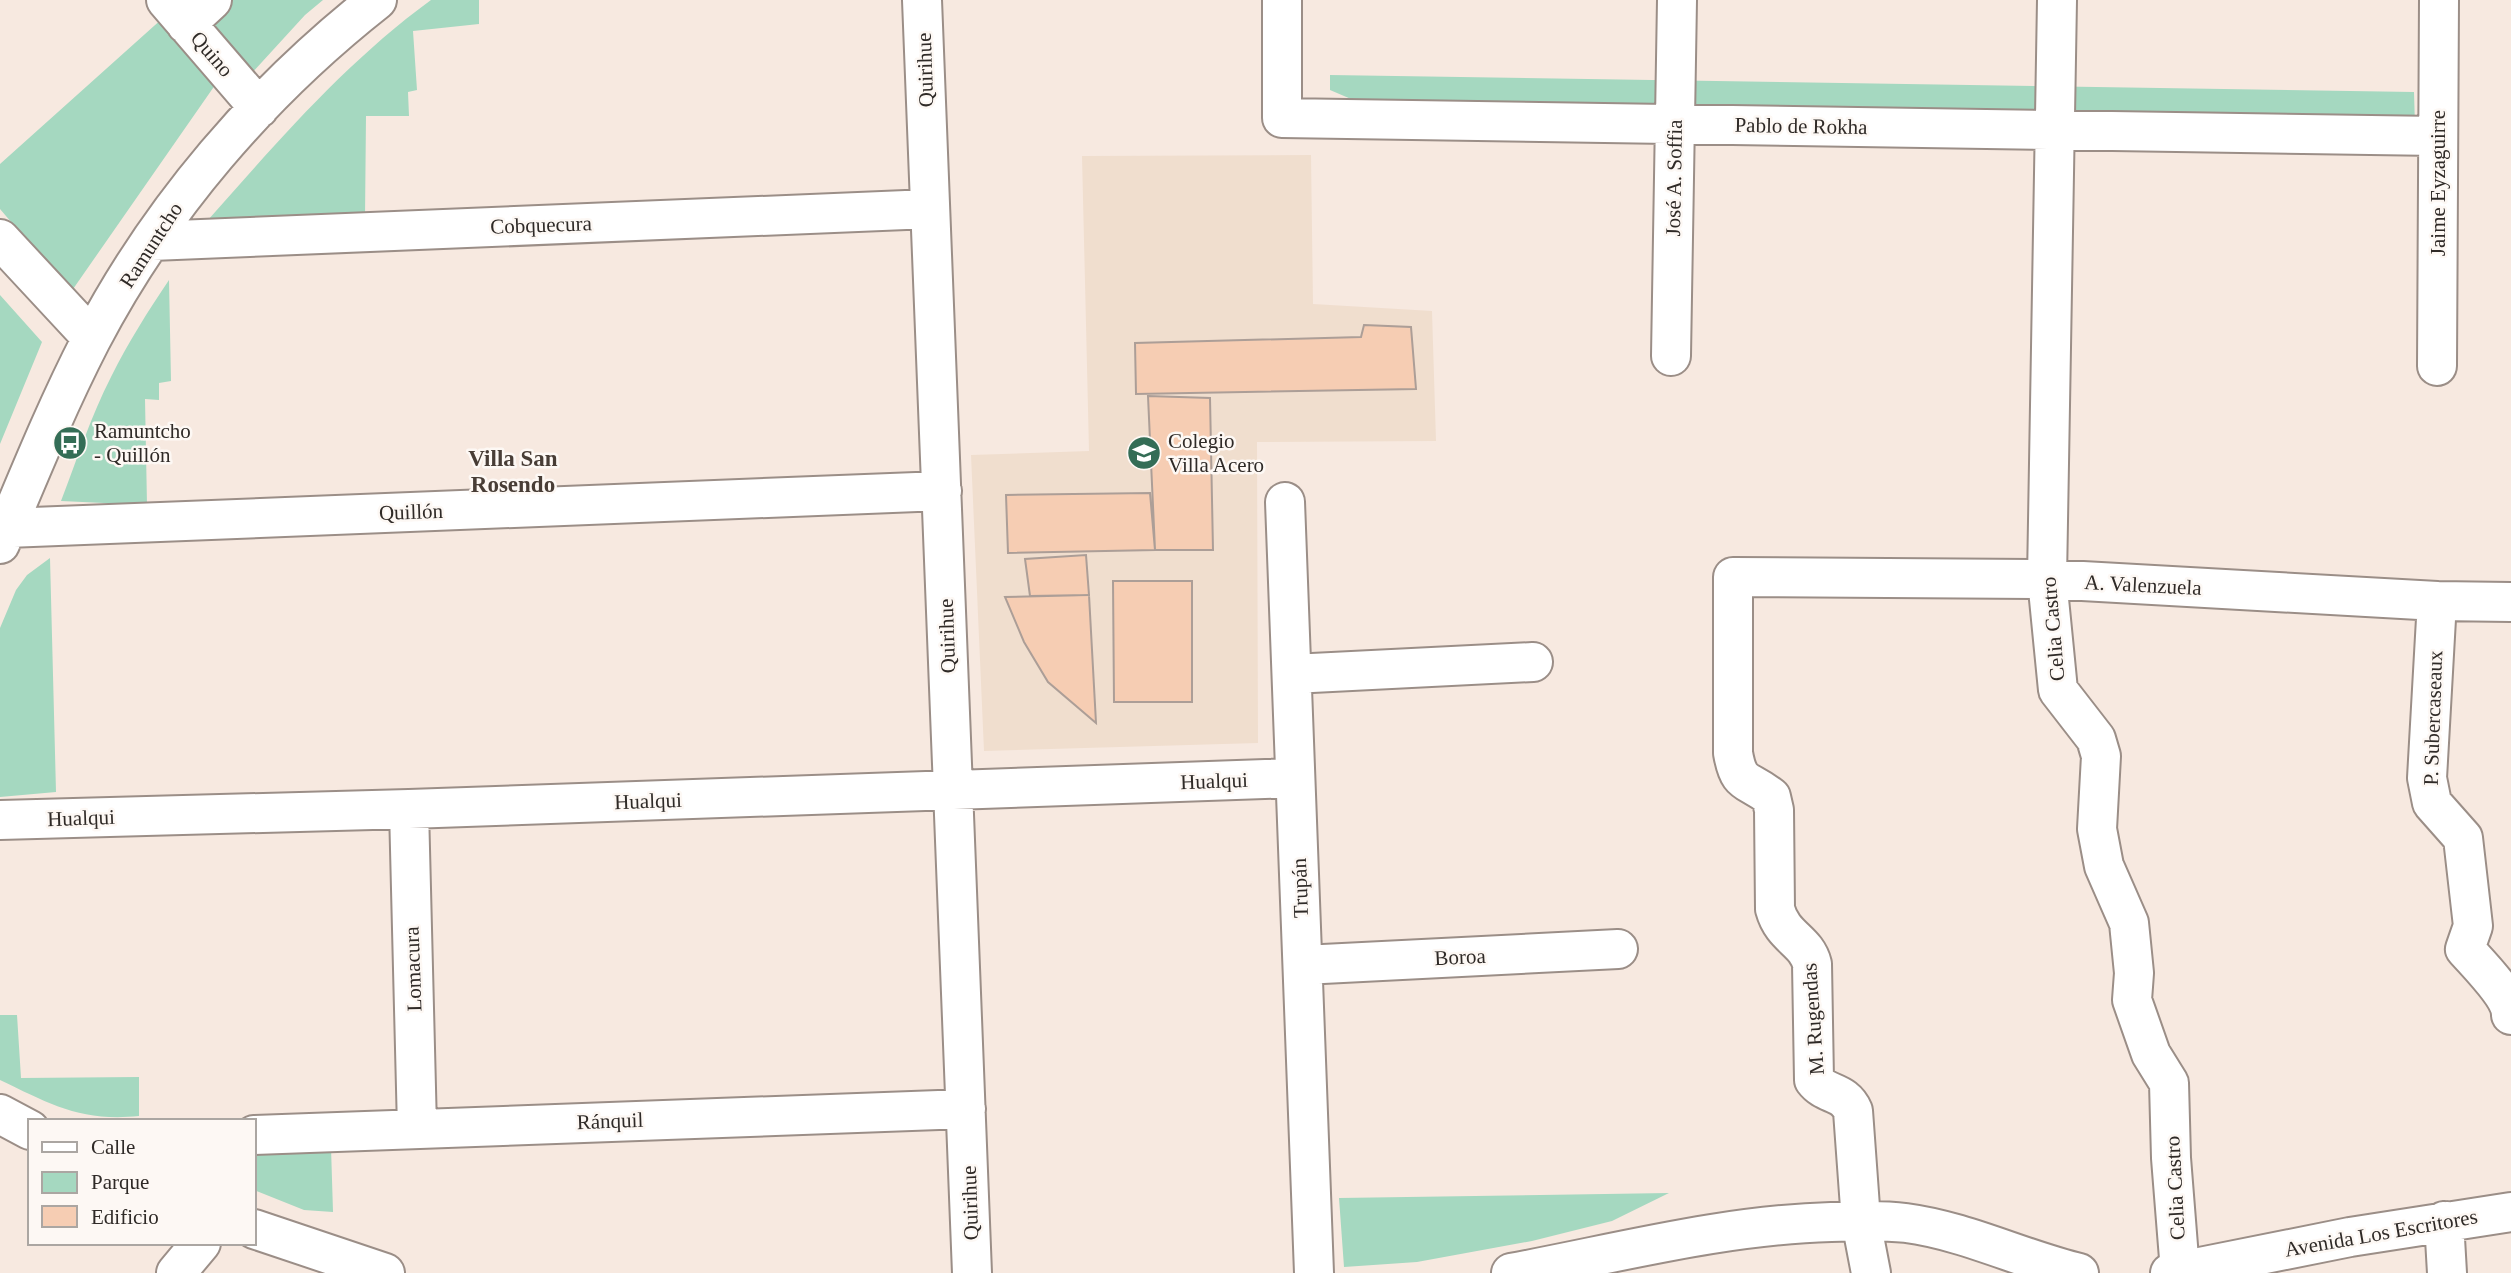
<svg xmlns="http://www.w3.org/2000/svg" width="2511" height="1273" viewBox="0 0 2511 1273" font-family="'Times New Roman',serif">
<rect width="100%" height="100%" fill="#f7e9e0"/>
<!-- education -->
<path fill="#f0dece" d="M 1311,155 L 1313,304 L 1432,311 L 1436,441 L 1257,442 L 1258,743 L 984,751 L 971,455 L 1089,451 L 1082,156 Z"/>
<!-- green -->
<path fill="#a5d8c0" d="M 229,0 L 323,0 L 305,15 L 250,75 L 203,24 Z
M 431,0 L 479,0 L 479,24 L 413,31 L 417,90 L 408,92 L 409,116 L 366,116 L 365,217 L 208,220 C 278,141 346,62 431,0 Z
M 164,17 L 220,78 L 71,292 L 0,209 L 0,164 Z
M 1330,75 L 2414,92 L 2415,126 L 1358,102 L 1330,90 Z
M 169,280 L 171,381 L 159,383 L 159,400 L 145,399 L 147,505 L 61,501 C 77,459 91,416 111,377 C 128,343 148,311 169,280 Z
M 0,295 L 42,342 L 0,444 Z
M 50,558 L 56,792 L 0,797 L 0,628 L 16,590 L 27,575 Z
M 0,1015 L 17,1015 L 21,1078 L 139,1077 L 139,1116 C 81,1122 50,1104 0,1080 Z
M 331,1147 L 333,1212 L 304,1210 L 254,1190 L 254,1149 Z
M 1669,1193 L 1612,1221 L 1532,1241 L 1417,1262 L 1344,1267 L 1339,1198 Z"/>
<!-- building -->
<path fill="#f6cdb3" stroke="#ac9e97" stroke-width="2" d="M 1364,325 L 1411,327 L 1416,389 L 1136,394 L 1135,343 L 1361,337 Z
M 1148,396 L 1210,398 L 1213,550 L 1155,550 Z
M 1150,493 L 1155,550 L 1008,553 L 1006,495 Z
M 1086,555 L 1089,595 L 1030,596 L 1025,559 Z
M 1113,581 L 1192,581 L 1192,702 L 1114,702 Z
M 1089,595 L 1096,723 L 1048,682 L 1024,642 L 1005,597 Z"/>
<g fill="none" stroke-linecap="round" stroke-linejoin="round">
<!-- minor casing -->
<g stroke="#9b8e87" stroke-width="42">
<path id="minor" d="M 166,0 L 259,108
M 922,0 L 972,1273
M 1282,0 L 1282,118 L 2438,136
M 2057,0 L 2047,579 L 2058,690 L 2096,739 L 2101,756 L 2097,829 L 2104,866 L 2129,923 L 2134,973 L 2132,1000 L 2151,1054 L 2169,1083 L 2171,1158 L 2180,1271
M 186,24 L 212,0
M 0,239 L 92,338
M 152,241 L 930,209
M 1671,356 L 1677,0
M 2437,366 L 2439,0
M 1285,502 L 1314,1273
M 7,528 L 942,491
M 0,544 C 29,475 57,406 91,340 C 160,208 260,92 377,0
M 2437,601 L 2427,778 L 2432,803 L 2463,838 L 2473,926 L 2465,949 C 2478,964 2511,996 2511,1015
M 1292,674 L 1533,662
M 409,809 L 417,1128
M 0,820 L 409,809 L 1295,778
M 1303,965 L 1618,949
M 0,1114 L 30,1130
M 254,1135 L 966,1109
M 2444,1221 L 2447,1273
M 254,1229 L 385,1273
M 176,1273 L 201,1243
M 1511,1273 C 1618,1253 1723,1225 1831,1222 C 1856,1221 1881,1220 1906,1223 C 1966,1231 2021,1259 2079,1273
M 1871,1273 L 1861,1221 L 1853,1111 C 1844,1090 1826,1096 1814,1080 L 1812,964 C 1806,940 1783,938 1775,909 L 1774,810 L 1771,797 C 1747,778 1739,787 1733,753 L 1733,577 L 2047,579 L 2437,601 L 2511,602
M 2170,1273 L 2350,1237 L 2511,1212"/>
</g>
<!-- minor -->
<use href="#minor" stroke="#fff" stroke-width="38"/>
</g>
<!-- icons -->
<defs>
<g id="bus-disc" transform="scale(1.75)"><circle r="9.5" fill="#346d56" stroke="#fdf8f4"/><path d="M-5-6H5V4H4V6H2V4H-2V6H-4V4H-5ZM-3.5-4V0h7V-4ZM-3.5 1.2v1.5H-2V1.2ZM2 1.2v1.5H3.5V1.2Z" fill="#fff"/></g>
<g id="school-disc" transform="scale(1.75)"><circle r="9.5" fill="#346d56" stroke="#fdf8f4"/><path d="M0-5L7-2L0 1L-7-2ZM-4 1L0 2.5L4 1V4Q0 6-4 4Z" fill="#fff"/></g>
</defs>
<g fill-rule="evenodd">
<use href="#bus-disc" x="70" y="443"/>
<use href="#school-disc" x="1144" y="453"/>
</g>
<g text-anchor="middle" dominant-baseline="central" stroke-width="5" stroke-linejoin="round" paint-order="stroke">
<!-- street labels -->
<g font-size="21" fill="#2f2a27" stroke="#fdf8f4">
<text transform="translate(212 54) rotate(49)">Quino</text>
<text transform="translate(925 70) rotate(-92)">Quirihue</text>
<text transform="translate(1801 126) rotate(1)">Pablo de Rokha</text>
<text transform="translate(1674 178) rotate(-89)">José A. Soffia</text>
<text transform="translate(2438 183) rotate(-90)">Jaime Eyzaguirre</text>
<text transform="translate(541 225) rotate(-2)">Cobquecura</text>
<text transform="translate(151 245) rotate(-57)">Ramuntcho</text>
<text transform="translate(411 512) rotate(-2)">Quillón</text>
<text transform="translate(2143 585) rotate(3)">A. Valenzuela</text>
<text transform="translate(2053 629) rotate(-95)">Celia Castro</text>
<text transform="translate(947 636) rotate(-92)">Quirihue</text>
<text transform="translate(2433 718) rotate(-88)">P. Subercaseaux</text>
<text transform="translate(1214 781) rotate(-2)">Hualqui</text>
<text transform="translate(648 801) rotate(-2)">Hualqui</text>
<text transform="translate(81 818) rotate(-2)">Hualqui</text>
<text transform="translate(1300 888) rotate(-92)">Trupán</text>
<text transform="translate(1460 957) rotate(-3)">Boroa</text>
<text transform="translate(413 969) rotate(-92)">Lomacura</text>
<text transform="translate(1813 1019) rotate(-94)">M. Rugendas</text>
<text transform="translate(610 1121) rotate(-2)">Ránquil</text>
<text transform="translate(2175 1188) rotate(-93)">Celia Castro</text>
<text transform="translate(970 1203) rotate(-92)">Quirihue</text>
<text transform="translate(2381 1233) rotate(-10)">Avenida Los Escritores</text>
</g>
<!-- poi labels -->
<g font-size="21" fill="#2f2a27" stroke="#fdf8f4" text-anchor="start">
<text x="94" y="431">Ramuntcho<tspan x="94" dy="24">- Quillón</tspan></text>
<text x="1168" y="441">Colegio<tspan x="1168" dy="24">Villa Acero</tspan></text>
</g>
<!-- neighbourhood labels -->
<g font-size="23" font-weight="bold" fill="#483d36" stroke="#fdf8f4">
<text x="513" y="458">Villa San<tspan x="513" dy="26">Rosendo</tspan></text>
</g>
</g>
<!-- legend -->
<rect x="28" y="1119" width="228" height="126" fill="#fdf8f4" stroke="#aba6a2" stroke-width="2"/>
<rect x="42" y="1142" width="35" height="10" fill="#ffffff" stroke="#aba6a2" stroke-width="2"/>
<text x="91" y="1154" font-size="21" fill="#2f2a27">Calle</text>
<rect x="42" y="1172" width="35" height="21" fill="#a5d8c0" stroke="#aba6a2" stroke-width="2"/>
<text x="91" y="1189" font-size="21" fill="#2f2a27">Parque</text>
<rect x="42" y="1206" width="35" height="21" fill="#f6cdb3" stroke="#aba6a2" stroke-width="2"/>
<text x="91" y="1224" font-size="21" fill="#2f2a27">Edificio</text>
</svg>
